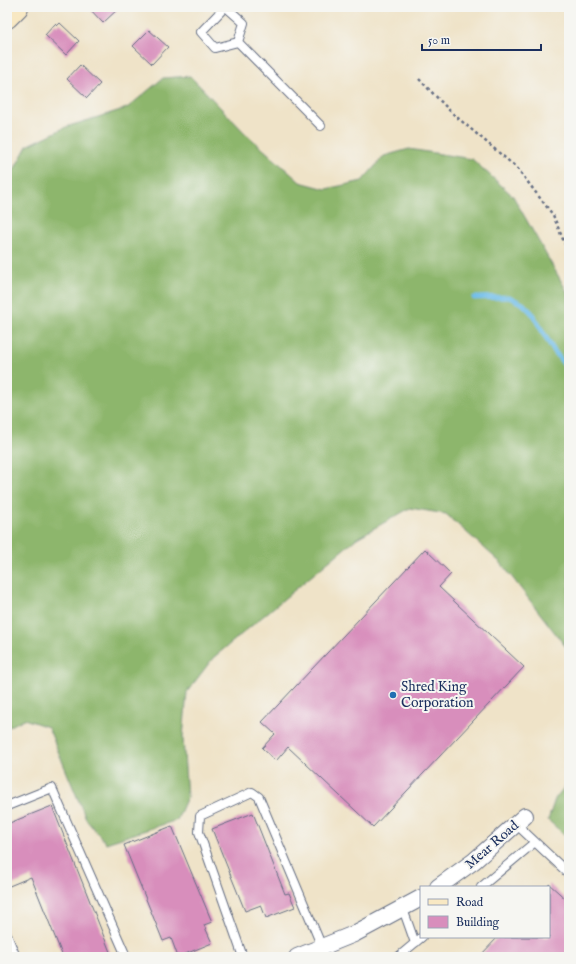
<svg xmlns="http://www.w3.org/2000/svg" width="576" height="964" viewBox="0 0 576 964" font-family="'IM FELL English',serif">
<rect width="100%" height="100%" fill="#f6f6f2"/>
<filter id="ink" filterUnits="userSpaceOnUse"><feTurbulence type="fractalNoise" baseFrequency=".025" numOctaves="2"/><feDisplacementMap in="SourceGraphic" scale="8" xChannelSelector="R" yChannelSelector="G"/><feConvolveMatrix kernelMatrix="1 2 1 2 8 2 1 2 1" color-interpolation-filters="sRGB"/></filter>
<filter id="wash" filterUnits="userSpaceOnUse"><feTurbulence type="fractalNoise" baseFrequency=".012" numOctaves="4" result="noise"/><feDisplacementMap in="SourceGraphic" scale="16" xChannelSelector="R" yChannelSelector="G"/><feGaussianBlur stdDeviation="0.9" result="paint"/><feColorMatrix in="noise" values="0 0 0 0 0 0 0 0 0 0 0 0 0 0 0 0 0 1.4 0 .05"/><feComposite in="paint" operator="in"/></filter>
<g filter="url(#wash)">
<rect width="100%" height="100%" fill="#efe3c8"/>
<!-- forest -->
<path fill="#8db66c" stroke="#547265" d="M 190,76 L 245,133 L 300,182 L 326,189 L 362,181 L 384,156 L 409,149 L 472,159 L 513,196 L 569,295 L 569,651 L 501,563 L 446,514 L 410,508 L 357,538 L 213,658 L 187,692 L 183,738 L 187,797 L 177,820 L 106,843 L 87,821 L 48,727 L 24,719 L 7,728 L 7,177 L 15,168 L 27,146 L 66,127 L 127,108 L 163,78 Z
M 569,781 L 569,839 L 548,820 L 555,799 Z"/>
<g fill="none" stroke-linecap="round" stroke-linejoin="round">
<!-- stream -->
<path stroke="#6fbde9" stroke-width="5" d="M 474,298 L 509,297 L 523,304 L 532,313 L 552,348 L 569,371"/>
</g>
<g id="blocks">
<!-- building -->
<path fill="#d88ebc" d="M 88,7 L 120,7 L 103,23 Z
M 60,23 L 79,41 L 66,55 L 45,35 L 55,24 L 57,26 Z
M 149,30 L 168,47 L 152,64 L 133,46 Z
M 80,65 L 100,84 L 87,98 L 67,79 Z
M 425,549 L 451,574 L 439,587 L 524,667 L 373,827 L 288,747 L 276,761 L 262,748 L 275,734 L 262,722 Z
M 52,806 L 112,957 L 63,957 L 31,877 L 7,887 L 7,824 Z
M 253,813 L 285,894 L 289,893 L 295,907 L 266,918 L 261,905 L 245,911 L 212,829 Z
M 172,826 L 212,922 L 204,925 L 212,943 L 178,957 L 171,938 L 163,941 L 124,845 Z
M 549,884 L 569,902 L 569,957 L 479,957 L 498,937 L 549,937 Z"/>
</g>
</g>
<g filter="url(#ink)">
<use href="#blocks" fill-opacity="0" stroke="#656e83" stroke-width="1"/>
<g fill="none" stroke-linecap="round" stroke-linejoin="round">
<!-- lane casing -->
<g stroke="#656e83" stroke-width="10">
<path id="lane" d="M 225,7 L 201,32 L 215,48 L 238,42 L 321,126
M 226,7 L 244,23 L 238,42
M 7,806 L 52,788 L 126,956 L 128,957
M 516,824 L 569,874
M 481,887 L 535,842
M 403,909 L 415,943
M 7,935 L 16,957
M 243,957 L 199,832 L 200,816 L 252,792 L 259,797 L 322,947
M 398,957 L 422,937"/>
</g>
<!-- street casing -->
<g stroke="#656e83" stroke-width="18">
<path id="street" d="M 438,887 L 474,861 L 525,816
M 297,957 L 354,934 L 421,898"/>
</g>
<!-- secondary casing -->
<g stroke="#656e83" stroke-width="24">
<path id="secondary" d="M 7,17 L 17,7"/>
</g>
<!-- path -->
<path stroke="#656e83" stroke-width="2.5" stroke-dasharray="3 3" stroke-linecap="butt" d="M 419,79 L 452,113 L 517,168 L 553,215 L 569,254"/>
<!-- lane -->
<use href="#lane" stroke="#fff" stroke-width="8"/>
<!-- street -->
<use href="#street" stroke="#fff" stroke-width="16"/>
<!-- secondary -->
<use href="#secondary" stroke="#f8e8c3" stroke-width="22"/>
</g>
</g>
<!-- markers -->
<circle fill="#1f6fb2" stroke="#f6f6f2" stroke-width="1.5" cx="393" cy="695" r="4"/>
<g text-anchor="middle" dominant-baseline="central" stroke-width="4" stroke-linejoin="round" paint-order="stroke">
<!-- poi labels -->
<g font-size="14" fill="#1b2f5e" stroke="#f6f6f2" text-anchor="start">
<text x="401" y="687">Shred King<tspan x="401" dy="16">Corporation</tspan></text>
</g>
<!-- street labels -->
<g font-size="14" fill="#1b2f5e" stroke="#f6f6f2">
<text transform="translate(492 845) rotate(-41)">Mear Road</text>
</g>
</g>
<!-- margin -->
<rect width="576" height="964" fill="none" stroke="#f6f6f2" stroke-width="24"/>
<!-- legend -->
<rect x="420" y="886" width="130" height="52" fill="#f6f6f2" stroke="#9ea6b7"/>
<rect x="428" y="899" width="20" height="6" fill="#f8e8c3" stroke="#9ea6b7"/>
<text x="456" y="906" font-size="12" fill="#1b2f5e">Road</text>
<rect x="428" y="916" width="20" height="12" fill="#d88ebc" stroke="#9ea6b7"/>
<text x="456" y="926" font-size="12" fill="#1b2f5e">Building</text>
<!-- scale -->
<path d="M422 44v6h119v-6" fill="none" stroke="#1b2f5e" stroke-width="2"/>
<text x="428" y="44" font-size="12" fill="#1b2f5e" stroke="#f6f6f2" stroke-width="3" paint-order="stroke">50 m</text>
</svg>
